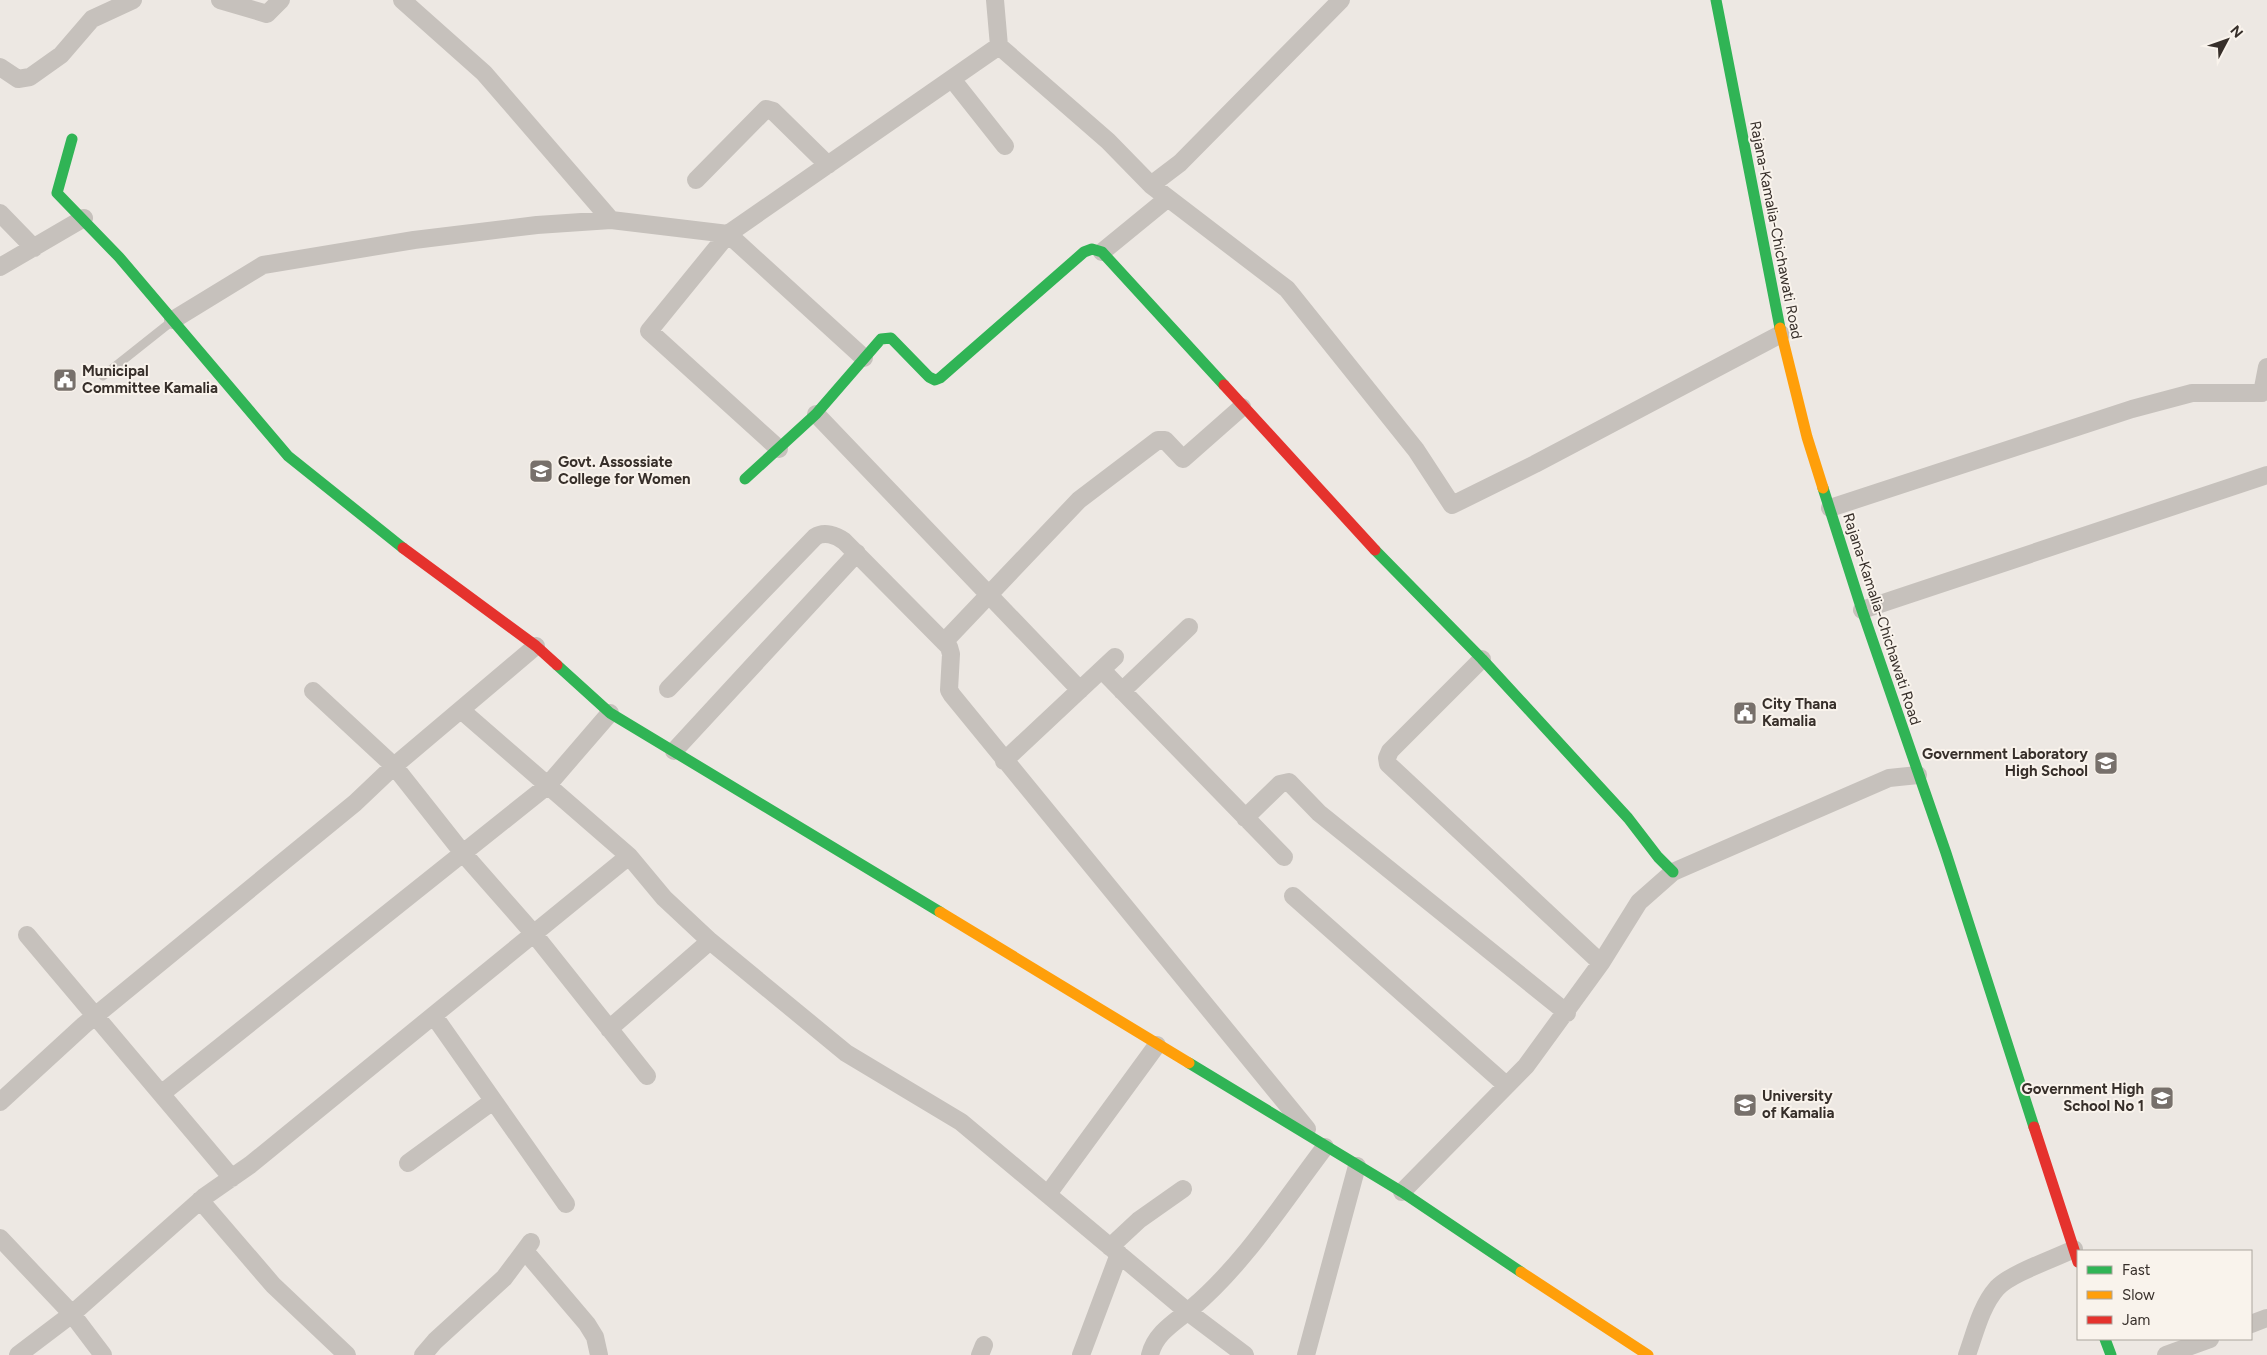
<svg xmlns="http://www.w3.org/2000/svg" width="2267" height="1355" viewBox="0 0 2267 1355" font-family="Figtree,sans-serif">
<rect width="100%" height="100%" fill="#ede8e3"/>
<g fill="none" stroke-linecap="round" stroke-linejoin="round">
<!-- lane -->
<path stroke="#c6c1bc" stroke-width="9" d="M 103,376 L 171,322"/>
<!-- street -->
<path stroke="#c6c1bc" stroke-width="18" d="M 220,0 L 267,14 L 281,0
M 402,0 L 484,73 L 611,220
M 995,0 L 999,46 L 1108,141 L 1151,185 L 1287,289 L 1416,450 L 1452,505 L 1535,464 L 1781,334
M 0,67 L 18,79 L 30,77 L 61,55 L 92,19 L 133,0
M 952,79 L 1005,146
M 696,180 L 766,109 L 773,111 L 828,165
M 1151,185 L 1180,163 L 1341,0
M 0,213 L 34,248
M 1102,252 L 1168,198
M 0,267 L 84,218
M 173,320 L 263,265 L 414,240 L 537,225 L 611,220 L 728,234 L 999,46
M 816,414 L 1080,690
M 779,449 L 649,331 L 728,234 L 864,358
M 1830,508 L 2132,409 L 2192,393 L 2262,393 L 2267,367
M 1862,610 L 2267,475
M 944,642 L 1079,500 L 1158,440 L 1165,440 L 1183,459 L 1242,407
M 1482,659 L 1390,751 L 1387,758 L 1388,764 L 1601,963
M 1102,670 L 1284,857
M 668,689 L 815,537 C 824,531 836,535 844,541 L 949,647 L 951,654 L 949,690 L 952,695 L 1307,1129
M 313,691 L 394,766 L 462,852 L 534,934 L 647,1076
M 1122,691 L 1189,627
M 461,710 L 629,856 L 664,898 L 710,941 L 846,1053 L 961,1122 L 1188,1312 L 1245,1355
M 674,751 L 857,553
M 1004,761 L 1115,657
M 1245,818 L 1280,784 L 1289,782 L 1319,813 L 1567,1013
M 1293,896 L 1506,1085
M 27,935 L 232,1178
M 434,1016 L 566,1204
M 609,1029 L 710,941
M 161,1094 L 547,786 L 610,713
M 0,1102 L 84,1025 L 355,803 L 394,766 L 536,646
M 408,1163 L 493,1101
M 1402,1192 L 1526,1066 L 1601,963 L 1639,902 L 1673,872 L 1889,778 L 1918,775
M 1048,1194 L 1157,1045
M 200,1200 L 273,1285 L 347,1355
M 0,1238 L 72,1314 L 103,1355
M 1110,1247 L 1139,1220 L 1183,1189
M 525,1251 L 587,1324 L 595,1337 L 599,1355
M 2251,1324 L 2267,1318
M 18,1355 L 72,1314 L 204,1197 L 250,1165 L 629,856
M 423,1355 L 435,1341 L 504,1278 L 531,1242
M 980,1355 L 984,1345
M 1081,1355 L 1119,1254
M 1150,1355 C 1155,1333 1175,1322 1192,1308 C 1245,1263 1283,1202 1325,1147
M 1306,1355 L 1357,1166
M 1967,1355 C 1975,1333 1981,1306 1997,1288 C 2011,1273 2054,1259 2074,1249
M 2166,1355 L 2210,1339"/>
<!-- fast -->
<path stroke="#30b455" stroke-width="11" d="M 1716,0 L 1780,328
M 72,139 L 57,193 L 119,257 L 288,456 L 403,548
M 745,479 L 816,414 L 881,339 L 891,338 L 929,377 L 935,380 L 940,378 L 1084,252 L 1092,249 L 1102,252 L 1224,385
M 1823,488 L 1862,610 L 1946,853 L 2034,1127
M 1375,550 L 1482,659 L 1628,818 L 1658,857 L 1673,872
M 557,665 L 610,713 L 940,912
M 1189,1063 L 1402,1192 L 1521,1272
M 2105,1339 L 2111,1355"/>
<!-- slow -->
<path stroke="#ff9f0a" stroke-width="11" d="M 1780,328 L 1807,437 L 1823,488
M 940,912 L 1189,1063
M 1521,1272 L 1648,1355"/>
<!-- jam -->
<path stroke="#e5322d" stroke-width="11" d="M 1224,385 L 1375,550
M 403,548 L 536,646 L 557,665
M 2034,1127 L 2078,1262"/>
</g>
<!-- icons -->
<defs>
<g id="civic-square" transform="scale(1.25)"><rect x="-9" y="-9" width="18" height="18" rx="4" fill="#77706b" stroke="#f9f3ec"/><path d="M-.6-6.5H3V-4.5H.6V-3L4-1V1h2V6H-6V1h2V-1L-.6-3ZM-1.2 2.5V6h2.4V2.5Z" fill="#fff"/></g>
<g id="university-square" transform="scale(1.25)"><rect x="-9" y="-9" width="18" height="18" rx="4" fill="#77706b" stroke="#f9f3ec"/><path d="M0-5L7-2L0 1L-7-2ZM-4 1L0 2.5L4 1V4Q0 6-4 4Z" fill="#fff"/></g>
<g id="school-square" transform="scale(1.25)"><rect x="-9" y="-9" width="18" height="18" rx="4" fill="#77706b" stroke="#f9f3ec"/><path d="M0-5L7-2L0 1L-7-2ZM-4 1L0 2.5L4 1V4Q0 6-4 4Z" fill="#fff"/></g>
</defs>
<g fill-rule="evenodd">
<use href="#civic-square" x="65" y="380"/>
<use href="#university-square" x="541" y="471"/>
<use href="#civic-square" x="1745" y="713"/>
<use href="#school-square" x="2106" y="763"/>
<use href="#school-square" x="2162" y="1098"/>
<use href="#university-square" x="1745" y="1105"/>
</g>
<g text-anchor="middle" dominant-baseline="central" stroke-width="4" stroke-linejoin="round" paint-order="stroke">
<!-- street labels -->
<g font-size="15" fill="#372f2a" stroke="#f9f3ec">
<text transform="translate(1776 230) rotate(79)">Rajana-Kamalia-Chichawati Road</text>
<text transform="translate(1882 619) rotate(72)">Rajana-Kamalia-Chichawati Road</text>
</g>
<!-- poi labels -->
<g font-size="15" font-weight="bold" fill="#372f2a" stroke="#f9f3ec" text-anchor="start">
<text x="82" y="371">Municipal<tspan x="82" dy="17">Committee Kamalia</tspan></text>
<text x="558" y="462">Govt. Assossiate<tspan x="558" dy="17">College for Women</tspan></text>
<text x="1762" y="704">City Thana<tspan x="1762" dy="17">Kamalia</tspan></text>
<text x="2088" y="754" text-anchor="end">Government Laboratory<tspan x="2088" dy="17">High School</tspan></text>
<text x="2144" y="1089" text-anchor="end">Government High<tspan x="2144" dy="17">School No 1</tspan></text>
<text x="1762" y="1096">University<tspan x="1762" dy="17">of Kamalia</tspan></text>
</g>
</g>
<!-- legend -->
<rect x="2077" y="1250" width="175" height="90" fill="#f9f3ec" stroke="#aba59e"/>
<rect x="2087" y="1266" width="25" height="8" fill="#30b455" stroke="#aba59e"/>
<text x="2122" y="1275" font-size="15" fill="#372f2a">Fast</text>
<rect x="2087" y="1291" width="25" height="8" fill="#ff9f0a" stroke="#aba59e"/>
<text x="2122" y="1300" font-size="15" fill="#372f2a">Slow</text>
<rect x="2087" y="1316" width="25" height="8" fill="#e5322d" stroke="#aba59e"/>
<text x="2122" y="1325" font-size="15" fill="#372f2a">Jam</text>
<!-- north arrow -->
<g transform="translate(2227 40) rotate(49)" stroke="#f9f3ec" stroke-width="4" paint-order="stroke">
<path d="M0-4L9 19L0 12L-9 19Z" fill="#372f2a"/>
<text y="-8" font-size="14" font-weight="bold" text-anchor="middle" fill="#372f2a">N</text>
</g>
</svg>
